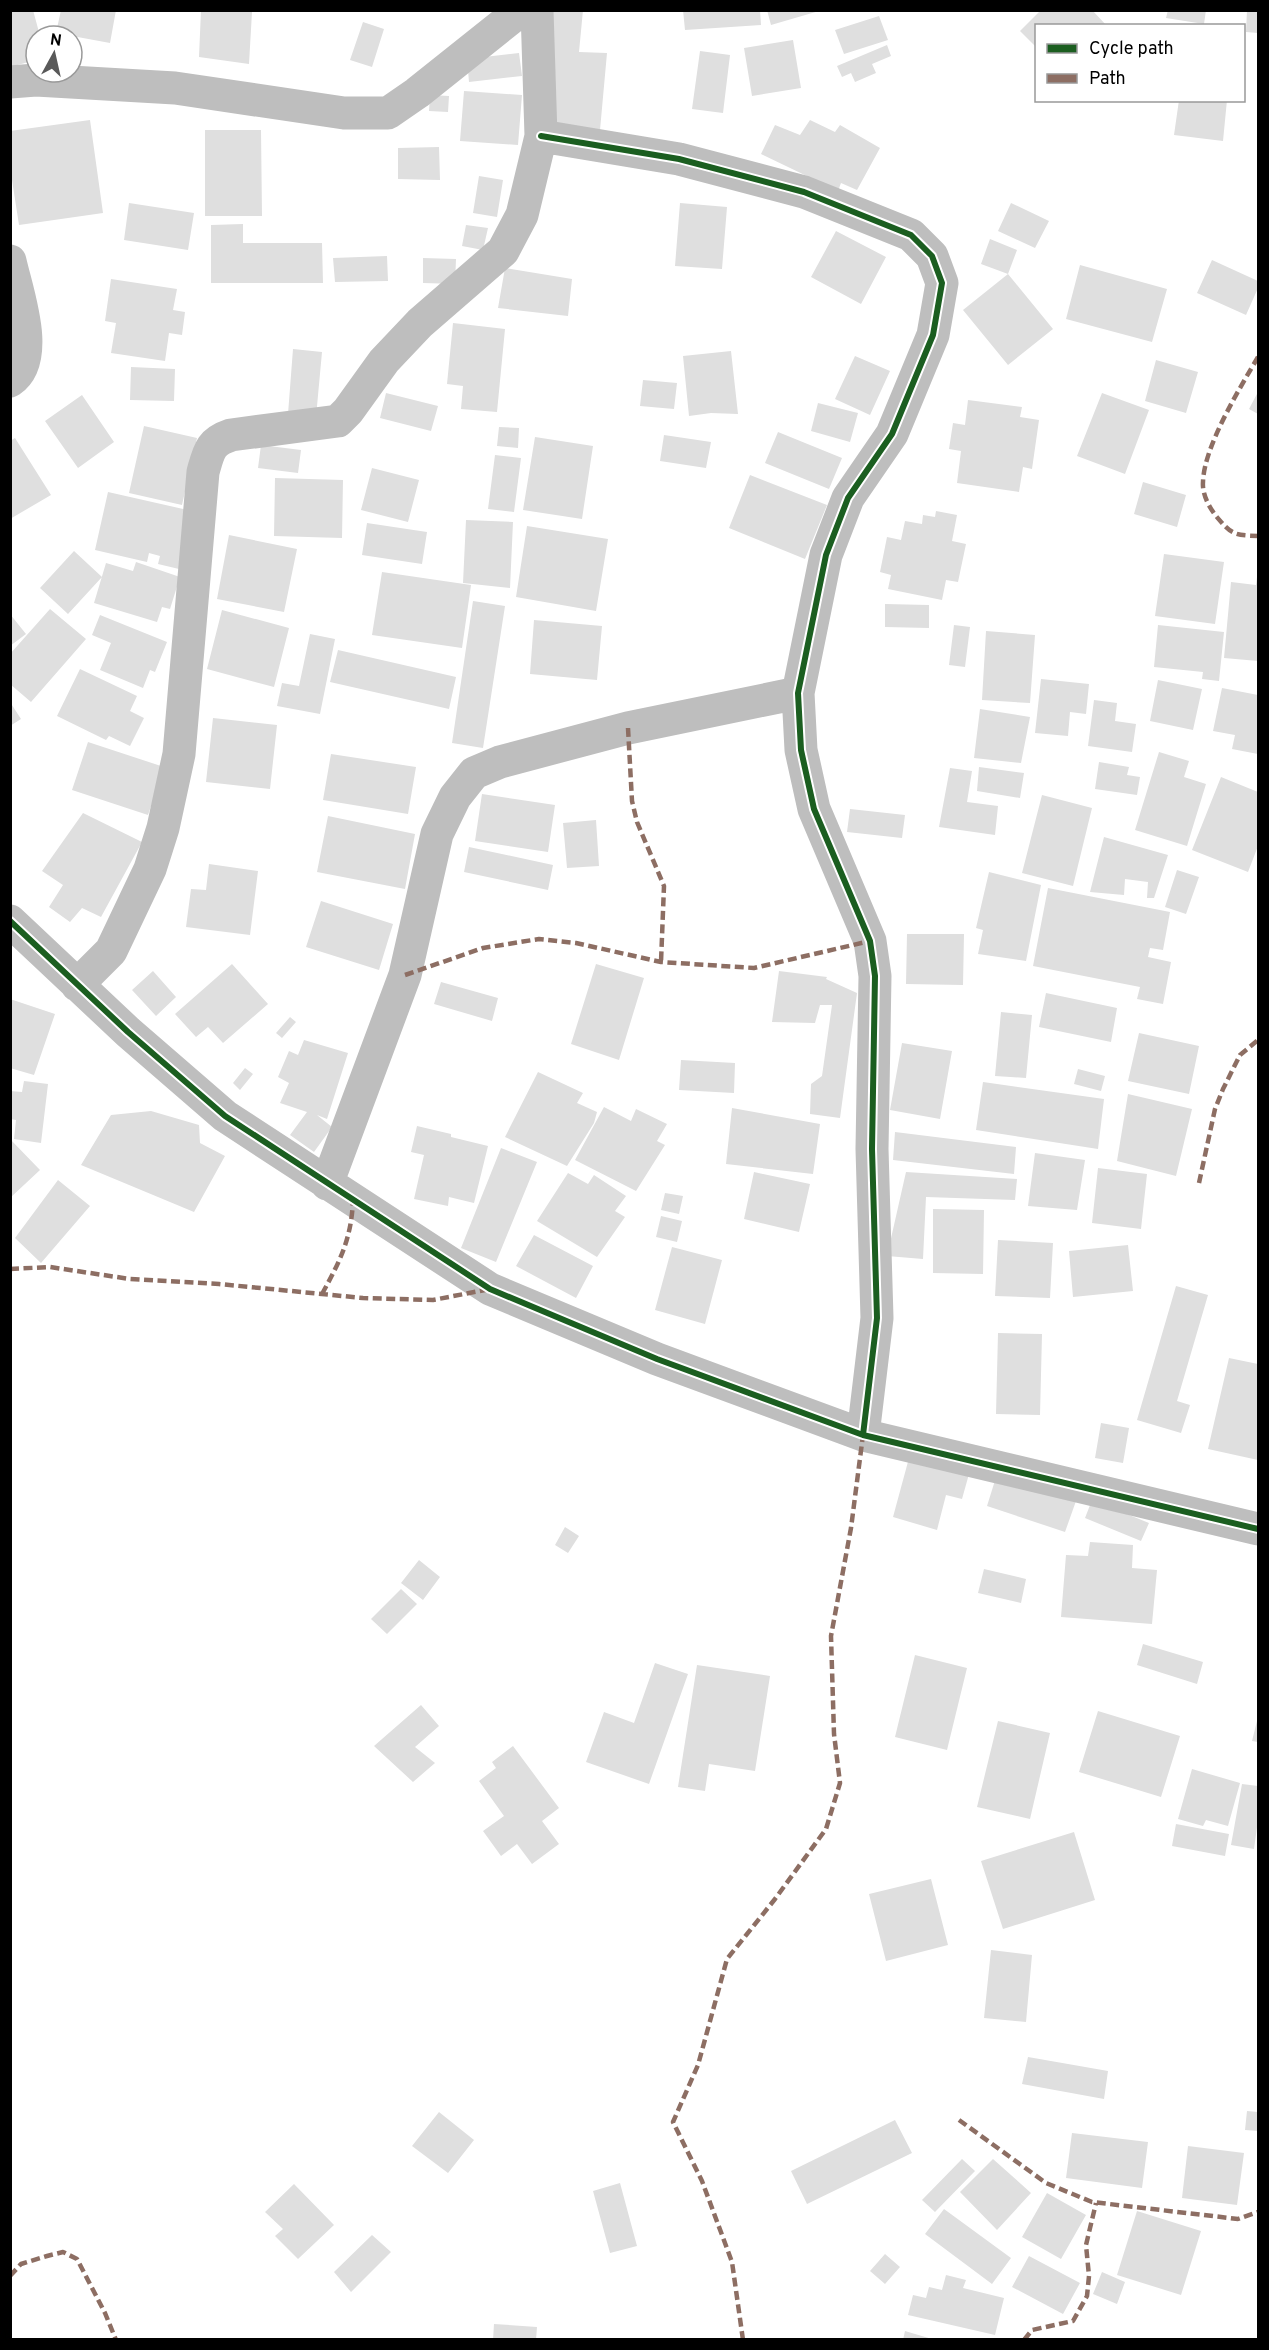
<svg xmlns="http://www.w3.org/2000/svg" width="1269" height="2350" viewBox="0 0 1269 2350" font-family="Overpass,sans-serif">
<rect width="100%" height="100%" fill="#fff"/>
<!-- building -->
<path fill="#dfdfdf" d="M 10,10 L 33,10 L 40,36 L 36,36 L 36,60 L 10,67 Z
M 61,10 L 116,10 L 110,43 L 56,33 Z
M 201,10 L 252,12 L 249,64 L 199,57 Z
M 552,10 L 583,10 L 579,52 L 607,53 L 600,130 L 551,128 Z
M 683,10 L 760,10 L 761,25 L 685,30 Z
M 767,10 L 819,10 L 819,11 L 771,25 Z
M 1041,10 L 1092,10 L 1107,26 L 1036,26 L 1036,47 L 1020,31 Z
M 1168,10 L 1206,10 L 1204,24 L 1166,18 Z
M 1247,10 L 1258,10 L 1258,33 L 1246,32 Z
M 879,16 L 888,40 L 844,54 L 835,30 Z
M 363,22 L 384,29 L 372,67 L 350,60 Z
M 793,40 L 801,88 L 752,96 L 744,48 Z
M 887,45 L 891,56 L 872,64 L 876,73 L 855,82 L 851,73 L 842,77 L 837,66 Z
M 700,51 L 730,55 L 723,113 L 692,109 Z
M 519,53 L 522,76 L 469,82 L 467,59 Z
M 464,91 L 522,95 L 518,145 L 460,141 Z
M 430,95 L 449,96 L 448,112 L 429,111 Z
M 1179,100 L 1227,100 L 1223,141 L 1174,135 Z
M 90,120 L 103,213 L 19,225 L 10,167 L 10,131 Z
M 810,120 L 835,132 L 840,125 L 880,148 L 857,190 L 841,183 L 838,191 L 761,154 L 775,125 L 800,135 Z
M 205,130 L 261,130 L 262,216 L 205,216 Z
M 439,147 L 440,180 L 398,179 L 398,148 Z
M 479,176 L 503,180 L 497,217 L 473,213 Z
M 129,203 L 194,213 L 188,250 L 124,240 Z
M 680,203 L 727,207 L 722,269 L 675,266 Z
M 1011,203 L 1049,221 L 1035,248 L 998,231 Z
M 243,224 L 243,243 L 322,243 L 323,283 L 211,283 L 211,225 Z
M 466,225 L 488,228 L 483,250 L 462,246 Z
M 836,231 L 886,257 L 861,304 L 811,277 Z
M 990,239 L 1017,250 L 1008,274 L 981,264 Z
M 387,256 L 388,281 L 335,282 L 333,258 Z
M 423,258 L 456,259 L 455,284 L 423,283 Z
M 1212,260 L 1258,281 L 1258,288 L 1246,315 L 1197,293 Z
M 1080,265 L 1167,289 L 1152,342 L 1066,319 Z
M 505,268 L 572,279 L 568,316 L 498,308 Z
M 1008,274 L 1053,329 L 1008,365 L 963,310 Z
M 111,279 L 177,289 L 173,310 L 185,312 L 182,335 L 169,333 L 165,361 L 111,353 L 116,323 L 105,321 Z
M 453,323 L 505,329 L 497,412 L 461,409 L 463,386 L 447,384 Z
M 293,349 L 322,352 L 316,417 L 288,414 Z
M 731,351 L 738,414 L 711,413 L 689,416 L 683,356 Z
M 855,356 L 890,371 L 870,415 L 835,399 Z
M 1156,360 L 1198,372 L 1186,413 L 1145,401 Z
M 131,367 L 175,369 L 174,401 L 130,400 Z
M 643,380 L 677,383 L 674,409 L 640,406 Z
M 1258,392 L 1258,414 L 1249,409 Z
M 386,393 L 438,406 L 431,431 L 380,418 Z
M 1102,393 L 1149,410 L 1125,474 L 1077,456 Z
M 82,395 L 114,442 L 78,468 L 45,421 Z
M 968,400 L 1022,407 L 1020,417 L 1039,420 L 1032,469 L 1023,467 L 1019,492 L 957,483 L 961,451 L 949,449 L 953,423 L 965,425 Z
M 818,403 L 858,413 L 850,442 L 811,431 Z
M 144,426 L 197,438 L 182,505 L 129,493 Z
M 499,427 L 519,428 L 518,448 L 497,446 Z
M 778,432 L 842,458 L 829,489 L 765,463 Z
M 664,435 L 711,442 L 706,468 L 660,461 Z
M 535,437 L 593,446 L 582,519 L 523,510 Z
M 15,438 L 51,495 L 10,519 L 10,441 Z
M 261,445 L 301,450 L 298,473 L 258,468 Z
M 495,455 L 521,458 L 514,512 L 488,509 Z
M 372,468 L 419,480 L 408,522 L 361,510 Z
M 750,475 L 827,505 L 805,559 L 729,528 Z
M 275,478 L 343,480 L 342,538 L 274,536 Z
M 1143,482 L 1186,495 L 1177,527 L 1134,514 Z
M 108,492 L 192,511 L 179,569 L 158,564 L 160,556 L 149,553 L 147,562 L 95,550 Z
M 936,511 L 957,515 L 952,541 L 966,544 L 958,582 L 946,580 L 942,600 L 888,589 L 891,575 L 880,572 L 887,537 L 901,540 L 905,521 L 922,524 L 923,515 L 935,517 Z
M 466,520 L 513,522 L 510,588 L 463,583 Z
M 367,523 L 427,532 L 422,564 L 362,555 Z
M 527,526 L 608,539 L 596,611 L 516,597 Z
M 229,535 L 297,549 L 284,612 L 217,599 Z
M 74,551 L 102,577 L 68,614 L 40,588 Z
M 1164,554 L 1224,562 L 1215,624 L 1155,616 Z
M 136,562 L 180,577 L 170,609 L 162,607 L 157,622 L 94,603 L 106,563 L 133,571 Z
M 382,572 L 471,585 L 462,648 L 372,635 Z
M 1257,577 L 1258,577 L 1258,661 L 1224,658 L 1231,582 L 1256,585 Z
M 473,601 L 505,606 L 483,748 L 452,743 Z
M 885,604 L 929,605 L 929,628 L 885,627 Z
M 50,609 L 86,639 L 31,702 L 10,684 L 10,654 Z
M 222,610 L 289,628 L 274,687 L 207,669 Z
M 10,614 L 26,634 L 10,646 Z
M 100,615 L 167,642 L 155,672 L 150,670 L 143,688 L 100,670 L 111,643 L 92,635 Z
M 534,620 L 602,626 L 597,680 L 530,674 Z
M 954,625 L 970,627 L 965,667 L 949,665 Z
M 1158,625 L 1224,632 L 1219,681 L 1202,679 L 1203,672 L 1154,667 Z
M 986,631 L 1035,635 L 1030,703 L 982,700 Z
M 310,634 L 335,639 L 320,714 L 277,706 L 282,683 L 299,686 Z
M 338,650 L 456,677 L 449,709 L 330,682 Z
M 80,669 L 137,696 L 130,711 L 144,718 L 130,746 L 109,736 L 106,740 L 57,716 Z
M 1041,679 L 1089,684 L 1086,714 L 1070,712 L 1068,736 L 1035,733 Z
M 1158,680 L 1202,689 L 1193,730 L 1150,721 Z
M 1222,688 L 1258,695 L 1258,754 L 1232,749 L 1235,735 L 1213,731 Z
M 1094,700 L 1117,703 L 1115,721 L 1136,724 L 1132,752 L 1088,746 Z
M 10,702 L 21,719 L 10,726 Z
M 980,709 L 1030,717 L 1021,763 L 974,758 Z
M 213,718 L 277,725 L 270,789 L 206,782 Z
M 88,742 L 164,767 L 148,815 L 72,790 Z
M 1159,752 L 1189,761 L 1184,777 L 1206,784 L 1187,846 L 1135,830 Z
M 331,754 L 416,767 L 408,814 L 323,800 Z
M 1099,762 L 1129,767 L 1127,775 L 1140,777 L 1137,795 L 1095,789 Z
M 979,767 L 1024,773 L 1020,798 L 977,791 Z
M 950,768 L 972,771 L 967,802 L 998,806 L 995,835 L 939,827 Z
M 1221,777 L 1258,792 L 1258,846 L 1248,872 L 1192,850 Z
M 482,794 L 555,805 L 548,852 L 475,841 Z
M 1042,795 L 1092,808 L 1073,886 L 1022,873 Z
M 850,809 L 905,815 L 902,838 L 847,832 Z
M 83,813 L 142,842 L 101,917 L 82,908 L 70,922 L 49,907 L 63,885 L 42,871 Z
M 328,816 L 415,834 L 405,889 L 317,872 Z
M 596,820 L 599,866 L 567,868 L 563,823 Z
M 1104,837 L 1168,855 L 1154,898 L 1147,898 L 1148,882 L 1125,879 L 1124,895 L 1090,892 Z
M 469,847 L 553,865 L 548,890 L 464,872 Z
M 209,864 L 258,871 L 250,935 L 186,927 L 191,889 L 206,890 Z
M 1177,870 L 1199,877 L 1186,914 L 1165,907 Z
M 989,872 L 1041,885 L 1026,961 L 978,954 L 983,930 L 976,928 Z
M 1048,888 L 1170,912 L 1163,950 L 1150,948 L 1148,957 L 1171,962 L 1163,1004 L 1137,999 L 1140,987 L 1033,966 Z
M 321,901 L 393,924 L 379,970 L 306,947 Z
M 907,934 L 964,934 L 963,985 L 906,984 Z
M 232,964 L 268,1004 L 223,1043 L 208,1027 L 196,1037 L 175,1014 Z
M 596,964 L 644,978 L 619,1060 L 571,1044 Z
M 153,971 L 176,997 L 156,1016 L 132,990 Z
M 779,971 L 827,977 L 826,979 L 857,993 L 840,1118 L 810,1114 L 811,1084 L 822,1076 L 832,1005 L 820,1005 L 815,1023 L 772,1022 Z
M 441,982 L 498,998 L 492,1021 L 434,1004 Z
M 1046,993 L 1117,1008 L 1111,1042 L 1039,1027 Z
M 10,999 L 55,1014 L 34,1075 L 10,1068 Z
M 1001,1012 L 1032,1015 L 1026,1078 L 995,1076 Z
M 290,1017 L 296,1022 L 282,1038 L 276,1033 Z
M 1139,1033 L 1199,1046 L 1189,1094 L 1128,1081 Z
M 304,1040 L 348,1053 L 327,1119 L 317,1115 L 332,1127 L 314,1152 L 290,1135 L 307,1112 L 280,1103 L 289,1083 L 278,1077 L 289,1051 L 298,1055 Z
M 902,1043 L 952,1051 L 940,1119 L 890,1110 Z
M 681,1060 L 735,1063 L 734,1093 L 679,1090 Z
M 245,1068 L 253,1074 L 240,1090 L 233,1083 Z
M 1078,1069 L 1105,1076 L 1101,1091 L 1074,1084 Z
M 538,1072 L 583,1093 L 577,1103 L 597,1112 L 594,1123 L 567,1166 L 505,1137 Z
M 24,1081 L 48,1084 L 41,1143 L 14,1139 L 16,1120 L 10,1119 L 10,1091 L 22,1092 Z
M 983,1082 L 1104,1099 L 1098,1149 L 976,1130 Z
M 1128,1094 L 1192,1109 L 1176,1176 L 1117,1161 Z
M 604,1107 L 631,1121 L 636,1109 L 667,1124 L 657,1141 L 665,1145 L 636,1191 L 575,1160 Z
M 732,1108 L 820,1124 L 813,1174 L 726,1164 Z
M 151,1111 L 199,1125 L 200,1143 L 225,1156 L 194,1212 L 81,1165 L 111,1115 Z
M 417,1126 L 451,1134 L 451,1137 L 488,1146 L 474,1203 L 449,1197 L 448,1206 L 414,1199 L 424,1155 L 411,1152 Z
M 895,1132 L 1016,1147 L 1014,1174 L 893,1160 Z
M 10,1139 L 40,1170 L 10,1198 Z
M 501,1148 L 537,1162 L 496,1262 L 461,1248 Z
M 1035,1153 L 1085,1160 L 1077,1210 L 1028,1206 Z
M 1098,1168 L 1147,1174 L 1141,1229 L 1092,1223 Z
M 754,1172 L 810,1184 L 799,1232 L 744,1219 Z
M 906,1172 L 1017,1179 L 1015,1200 L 926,1197 L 923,1259 L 887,1256 Z
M 568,1173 L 588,1184 L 594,1175 L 626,1196 L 615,1211 L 625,1217 L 597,1257 L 537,1221 Z
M 58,1180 L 90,1206 L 41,1263 L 15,1238 Z
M 665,1193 L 683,1196 L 679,1214 L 661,1210 Z
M 933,1209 L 984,1210 L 983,1274 L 933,1273 Z
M 661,1216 L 682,1221 L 677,1242 L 656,1237 Z
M 534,1235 L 593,1266 L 576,1298 L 516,1266 Z
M 998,1240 L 1053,1243 L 1050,1298 L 995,1296 Z
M 1128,1245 L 1133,1291 L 1073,1297 L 1069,1251 Z
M 672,1247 L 722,1260 L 705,1324 L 655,1310 Z
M 1176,1286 L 1208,1295 L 1177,1401 L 1190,1405 L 1181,1433 L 1137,1420 Z
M 998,1333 L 1042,1334 L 1040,1415 L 996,1414 Z
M 1229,1358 L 1258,1364 L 1258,1460 L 1208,1449 Z
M 1101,1423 L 1129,1428 L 1123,1463 L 1095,1458 Z
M 909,1458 L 969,1474 L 962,1499 L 946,1495 L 937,1530 L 893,1517 Z
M 997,1474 L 1076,1501 L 1065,1532 L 987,1506 Z
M 1092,1500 L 1149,1523 L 1141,1541 L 1085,1518 Z
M 565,1527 L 579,1536 L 568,1553 L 555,1545 Z
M 1090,1542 L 1133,1545 L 1132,1568 L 1157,1570 L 1152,1624 L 1061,1617 L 1066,1555 L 1088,1556 Z
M 419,1560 L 440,1577 L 423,1600 L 401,1583 Z
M 984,1569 L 1026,1579 L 1021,1603 L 978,1593 Z
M 401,1589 L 417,1604 L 387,1634 L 371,1619 Z
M 1143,1644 L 1203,1662 L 1197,1684 L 1137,1665 Z
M 915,1655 L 967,1668 L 947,1750 L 895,1737 Z
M 655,1663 L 688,1674 L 649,1784 L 586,1762 L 604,1712 L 634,1723 Z
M 697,1665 L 770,1676 L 755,1771 L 709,1764 L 705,1791 L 678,1787 Z
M 421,1705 L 439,1726 L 415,1747 L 435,1763 L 413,1782 L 374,1746 Z
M 1098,1711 L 1180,1736 L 1161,1797 L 1079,1772 Z
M 1258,1717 L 1258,1742 L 1252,1741 Z
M 998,1721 L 1050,1733 L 1030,1819 L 977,1807 Z
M 513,1746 L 559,1808 L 542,1821 L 559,1844 L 532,1864 L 517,1844 L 501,1856 L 483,1831 L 504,1816 L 479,1781 L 496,1768 L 492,1762 Z
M 1192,1769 L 1240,1783 L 1228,1826 L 1206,1820 L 1203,1826 L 1178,1819 Z
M 1242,1784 L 1258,1786 L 1258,1820 L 1254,1849 L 1231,1845 Z
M 1176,1824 L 1229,1834 L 1225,1856 L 1172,1846 Z
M 1074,1832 L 1095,1900 L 1003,1929 L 981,1861 Z
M 931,1879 L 948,1945 L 886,1961 L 869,1894 Z
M 991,1950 L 1032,1955 L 1026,2022 L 984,2018 Z
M 1028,2057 L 1108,2071 L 1104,2099 L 1022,2084 Z
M 1247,2111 L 1258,2112 L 1258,2131 L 1245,2130 Z
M 439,2112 L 474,2140 L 448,2173 L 412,2146 Z
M 895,2120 L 912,2153 L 807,2204 L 791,2171 Z
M 1072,2133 L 1148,2142 L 1142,2188 L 1066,2178 Z
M 1188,2146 L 1244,2153 L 1237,2205 L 1182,2198 Z
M 962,2159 L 975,2171 L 935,2212 L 922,2200 Z
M 993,2159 L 1031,2193 L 997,2230 L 960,2192 Z
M 620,2183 L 637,2246 L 610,2253 L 593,2191 Z
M 294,2184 L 334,2225 L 298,2259 L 275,2236 L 283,2229 L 265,2212 Z
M 1047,2193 L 1086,2215 L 1061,2259 L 1022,2237 Z
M 944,2209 L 1011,2258 L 992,2284 L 925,2234 Z
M 1137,2211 L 1201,2231 L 1181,2295 L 1117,2275 Z
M 372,2235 L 391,2252 L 351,2292 L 334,2272 Z
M 885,2254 L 900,2267 L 885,2284 L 870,2271 Z
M 1029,2256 L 1080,2283 L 1063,2314 L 1012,2287 Z
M 1102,2272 L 1125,2282 L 1117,2304 L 1093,2294 Z
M 946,2275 L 966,2280 L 963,2288 L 1004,2298 L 995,2335 L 908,2315 L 913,2295 L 926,2298 L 929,2287 L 942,2290 Z
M 494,2324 L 537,2327 L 536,2340 L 493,2340 Z
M 905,2331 L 932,2339 L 931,2340 L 903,2340 Z"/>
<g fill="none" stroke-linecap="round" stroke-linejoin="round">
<!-- minor -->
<path stroke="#bebebe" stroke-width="33" d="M 10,82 L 36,80 L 175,88 L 344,113 L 388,113 L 417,93 L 521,10
M 541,136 L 679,159 L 804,192 L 911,235 L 932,256 L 942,283 L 933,335 L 892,434 L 848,498 L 826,555 L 798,693 L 801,750 L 814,809 L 870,941 L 875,976 L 872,1149 L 877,1318 L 863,1435
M 10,261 C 17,293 42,359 10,381
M 10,921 L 128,1032 L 225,1116 L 490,1289 L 657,1359 L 863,1435 L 1258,1529
M 77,985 L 111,951 L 150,869 L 163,828 L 179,754 L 203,472 C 209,451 210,442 231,435 L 338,421 L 348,411 L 384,361 L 420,323 L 503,251 L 522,215 L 541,136 L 537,10
M 327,1184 L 405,975 L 437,834 L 455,797 L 474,773 L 500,762 L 628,728 L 798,693"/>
<!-- quiet -->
<path stroke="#8d6e63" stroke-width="4.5" stroke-dasharray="9 4.5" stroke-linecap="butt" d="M 1258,357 C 1240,388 1204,446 1203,482 C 1202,494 1209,507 1216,516 C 1232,535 1234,535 1258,536
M 628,728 L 632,801 L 637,822 L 664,886 L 661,962
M 405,975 L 483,948 L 539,939 L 576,943 L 661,962 L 754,968 L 870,941
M 1199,1183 L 1215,1109 L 1223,1089 L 1240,1055 L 1258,1040
M 10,1269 L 50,1267 L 130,1279 L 219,1284 L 363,1298 L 433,1300 L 490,1289
M 322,1294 C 340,1261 351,1240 353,1201
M 959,2120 L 1046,2183 L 1092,2202 L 1238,2219 L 1258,2212
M 10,2276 L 21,2264 L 47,2256 L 63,2252 L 77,2259 L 105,2313 L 116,2340
M 743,2340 L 732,2262 L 702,2181 L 673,2122 L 698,2065 L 727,1959 L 775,1899 L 826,1829 L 840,1783 L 834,1734 L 831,1636 L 851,1528 L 863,1435
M 1024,2340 L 1032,2330 L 1073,2321 L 1087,2296 L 1089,2276 L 1086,2245 L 1096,2203"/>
<!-- cycleway casing -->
<g stroke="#fff" stroke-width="10">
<path id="cycleway" d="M 541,136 L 679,159 L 804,192 L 911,235 L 932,256 L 942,283 L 933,335 L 892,434 L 848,498 L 826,555 L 798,693 L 801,750 L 814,809 L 870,941 L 875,976 L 872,1149 L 877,1318 L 863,1435
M 10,921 L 128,1032 L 225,1116 L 490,1289 L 657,1359 L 863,1435 L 1258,1529"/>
</g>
<!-- cycleway -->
<use href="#cycleway" stroke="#1b5e20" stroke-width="6"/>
</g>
<!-- border -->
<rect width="1269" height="2350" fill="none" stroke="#000000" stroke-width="24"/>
<!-- legend -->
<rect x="1035" y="24" width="210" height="78" fill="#ffffff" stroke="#999999" stroke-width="1.5"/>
<rect x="1047" y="44" width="30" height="9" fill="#1b5e20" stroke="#999999" stroke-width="1.5"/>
<text x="1089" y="54" font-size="18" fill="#000000">Cycle path</text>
<rect x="1047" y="74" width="30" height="9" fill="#8d6e63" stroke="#999999" stroke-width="1.5"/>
<text x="1089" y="84" font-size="18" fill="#000000">Path</text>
<!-- north arrow -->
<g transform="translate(54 54) rotate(8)"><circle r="28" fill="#ffffff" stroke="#999999" stroke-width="1.5"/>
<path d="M0-4.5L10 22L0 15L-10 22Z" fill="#595959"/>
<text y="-9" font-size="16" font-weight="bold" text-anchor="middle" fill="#000000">N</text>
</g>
</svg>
